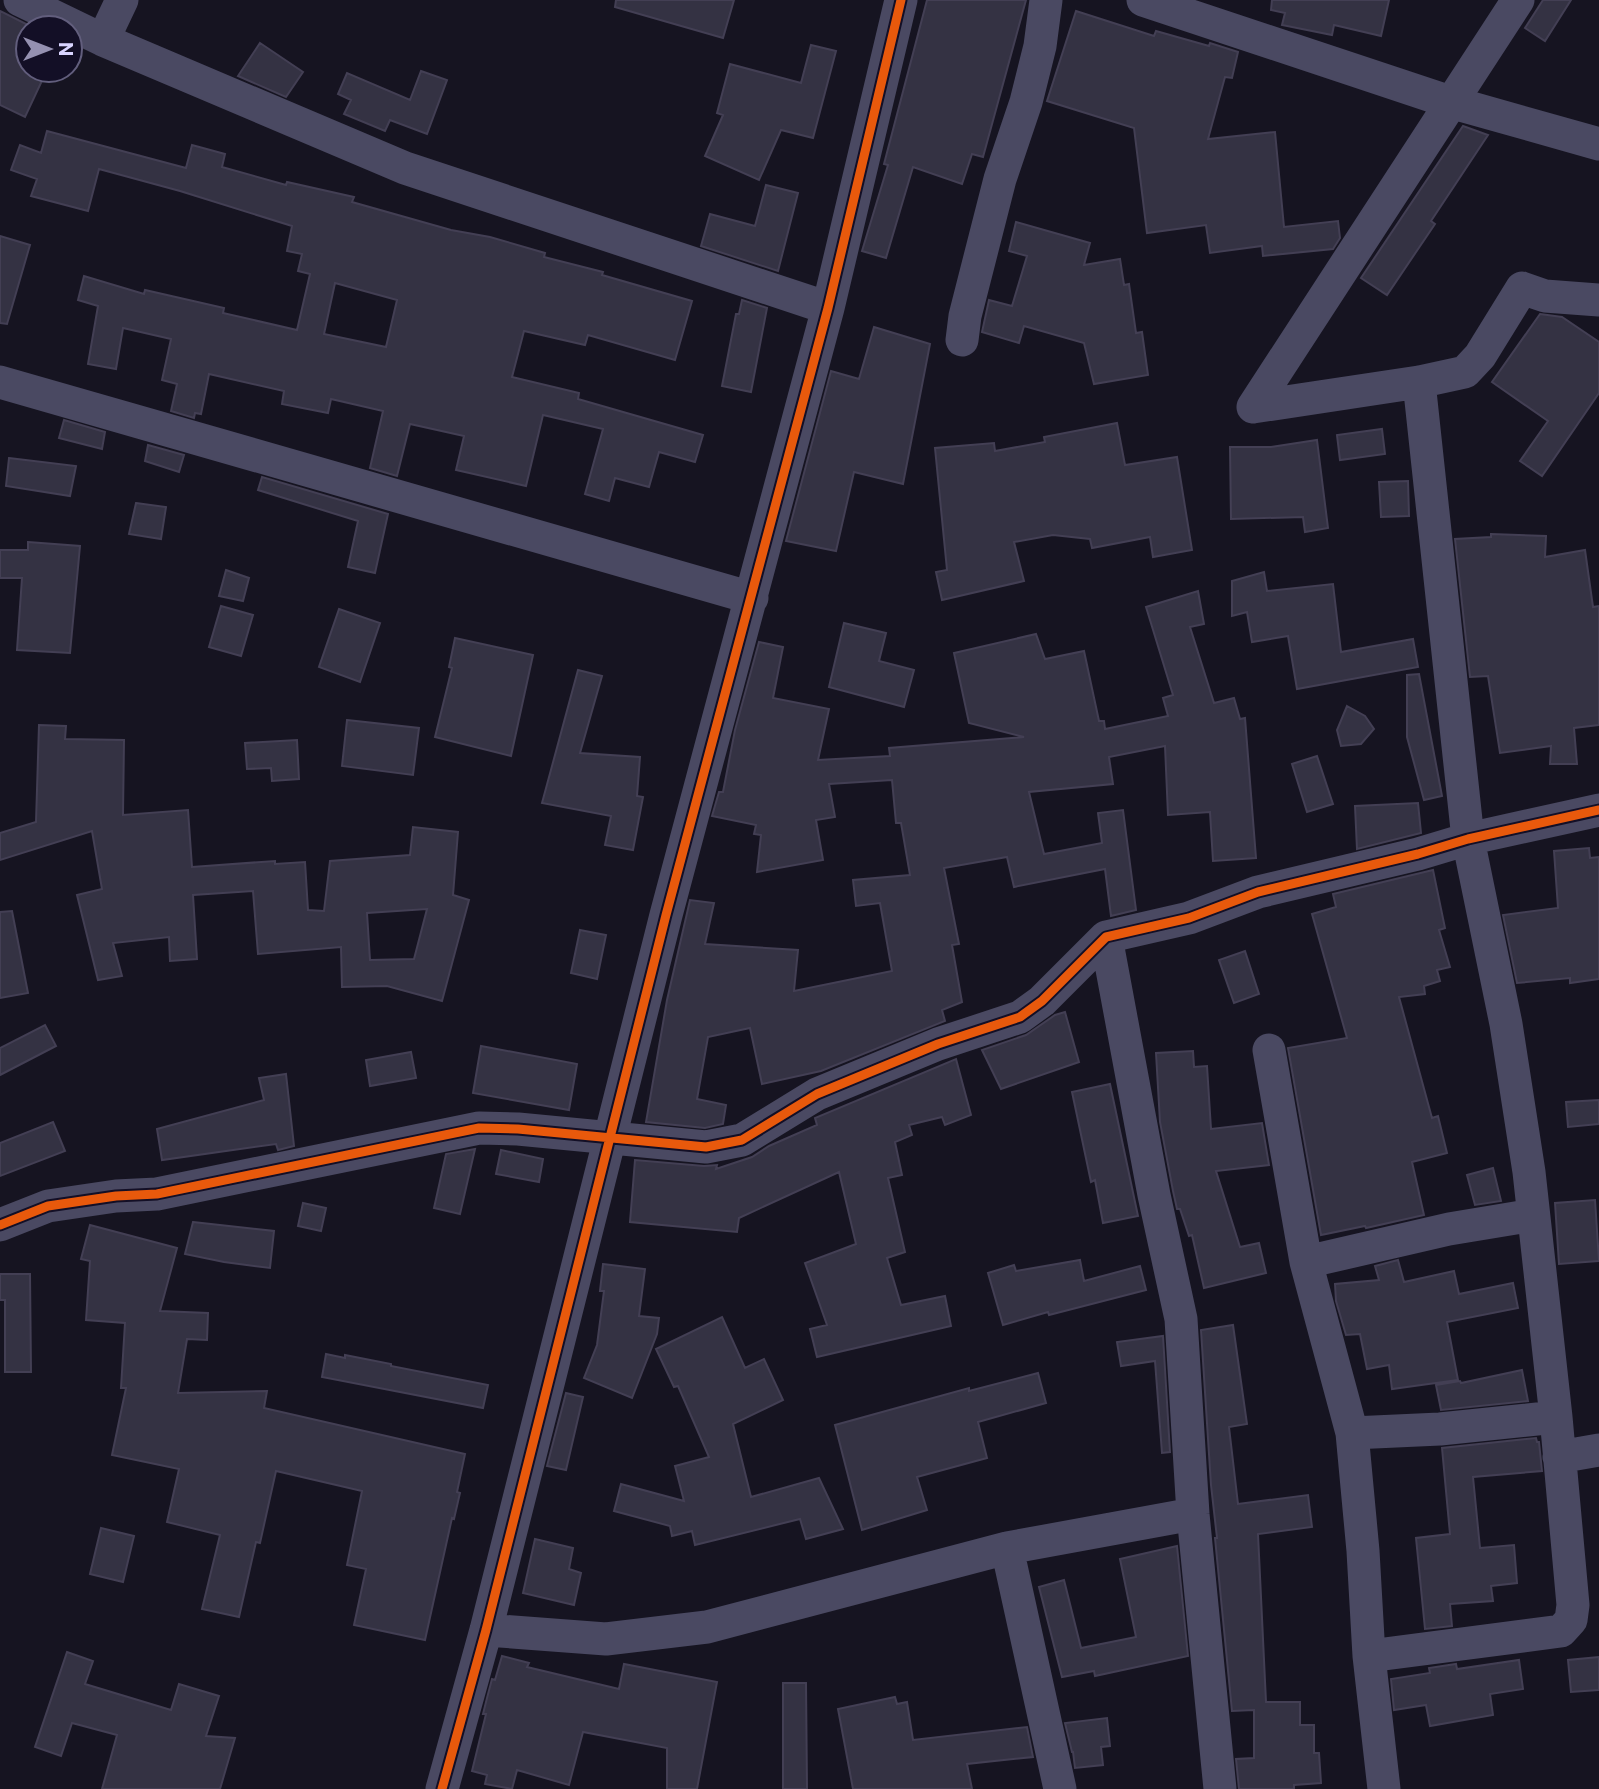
<svg xmlns="http://www.w3.org/2000/svg" width="1599" height="1789" viewBox="0 0 1599 1789" font-family="Commissioner,sans-serif">
<rect width="100%" height="100%" fill="#161421"/>
<!-- building -->
<path fill="#343243" stroke="#433f54" stroke-width="2" fill-rule="evenodd" d="M 616,0 L 734,0 L 723,38 L 615,7 Z
M 927,0 L 1026,0 L 983,157 L 972,154 L 962,184 L 913,167 L 886,258 L 862,251 L 888,165 L 884,164 Z
M 1272,0 L 1389,0 L 1381,36 L 1334,25 L 1332,35 L 1282,25 L 1285,13 L 1271,10 Z
M 1543,0 L 1571,0 L 1545,41 L 1525,28 Z
M 0,11 L 34,28 L 28,28 L 28,70 L 47,70 L 25,117 L 0,105 Z
M 1076,11 L 1154,36 L 1156,31 L 1209,46 L 1210,43 L 1238,52 L 1232,78 L 1225,77 L 1208,139 L 1275,132 L 1284,227 L 1338,221 L 1340,238 L 1333,249 L 1263,256 L 1262,246 L 1210,253 L 1206,225 L 1147,233 L 1134,128 L 1047,101 Z
M 260,43 L 303,72 L 286,97 L 238,76 Z
M 811,45 L 836,51 L 813,138 L 781,130 L 759,180 L 705,156 L 723,115 L 717,113 L 730,64 L 801,83 Z
M 421,71 L 447,80 L 427,134 L 390,120 L 385,131 L 344,114 L 351,100 L 338,94 L 347,73 L 410,100 Z
M 1463,126 L 1488,135 L 1431,221 L 1435,224 L 1387,295 L 1361,278 Z
M 47,131 L 186,168 L 192,145 L 225,154 L 222,167 L 286,185 L 287,182 L 354,197 L 352,202 L 451,230 L 490,237 L 545,253 L 544,257 L 603,272 L 602,275 L 692,301 L 675,360 L 588,335 L 585,345 L 524,331 L 512,377 L 579,393 L 578,399 L 703,435 L 695,462 L 659,452 L 649,487 L 615,478 L 609,501 L 585,494 L 603,429 L 543,415 L 526,486 L 456,470 L 464,436 L 410,424 L 397,476 L 370,468 L 383,411 L 331,399 L 328,413 L 282,404 L 284,391 L 209,374 L 201,414 L 195,413 L 194,418 L 171,411 L 177,384 L 162,380 L 171,339 L 123,328 L 116,369 L 88,364 L 98,306 L 78,300 L 84,276 L 144,294 L 145,290 L 224,308 L 223,313 L 297,330 L 310,274 L 298,271 L 302,254 L 287,251 L 292,226 L 180,191 L 99,169 L 88,211 L 31,196 L 37,179 L 11,170 L 20,145 L 41,153 ZM 335,283 L 397,300 L 386,347 L 324,334 Z
M 766,185 L 798,193 L 778,271 L 701,246 L 710,214 L 755,226 Z
M 1016,222 L 1090,243 L 1084,265 L 1120,259 L 1124,285 L 1129,284 L 1136,333 L 1142,332 L 1148,375 L 1094,384 L 1084,343 L 1024,326 L 1019,343 L 982,332 L 989,300 L 1012,306 L 1027,256 L 1009,251 Z
M 0,236 L 30,245 L 7,324 L 0,323 Z
M 742,300 L 767,308 L 751,392 L 722,386 L 736,314 L 739,314 Z
M 1540,314 L 1562,317 L 1599,342 L 1599,393 L 1542,476 L 1520,461 L 1548,421 L 1492,382 Z
M 874,327 L 930,344 L 903,484 L 854,472 L 836,551 L 786,541 L 831,371 L 859,379 Z
M 64,420 L 105,432 L 102,449 L 59,438 Z
M 1117,423 L 1125,465 L 1177,457 L 1192,550 L 1153,557 L 1150,537 L 1092,548 L 1090,539 L 1053,535 L 1014,542 L 1024,581 L 942,600 L 936,572 L 947,570 L 935,448 L 994,443 L 995,451 L 1045,442 L 1044,437 Z
M 1382,429 L 1385,454 L 1340,460 L 1337,435 Z
M 1317,440 L 1328,528 L 1305,532 L 1303,517 L 1231,519 L 1230,447 L 1271,447 Z
M 148,445 L 184,455 L 179,472 L 145,461 Z
M 9,458 L 76,466 L 70,496 L 6,486 Z
M 262,477 L 388,514 L 375,573 L 348,567 L 358,521 L 258,490 Z
M 1408,481 L 1409,516 L 1381,517 L 1379,482 Z
M 136,503 L 166,507 L 161,539 L 129,534 Z
M 1491,534 L 1546,536 L 1545,557 L 1585,550 L 1593,607 L 1599,606 L 1599,725 L 1574,728 L 1577,764 L 1550,764 L 1551,746 L 1500,753 L 1488,676 L 1470,677 L 1455,539 L 1491,537 Z
M 28,542 L 80,546 L 70,653 L 17,650 L 22,578 L 0,578 L 0,550 L 28,550 Z
M 226,570 L 249,578 L 243,601 L 219,596 Z
M 1264,572 L 1267,591 L 1333,584 L 1341,652 L 1413,639 L 1418,667 L 1297,689 L 1288,636 L 1252,642 L 1247,612 L 1232,616 L 1232,581 Z
M 1198,591 L 1204,624 L 1190,627 L 1214,703 L 1234,698 L 1240,719 L 1245,718 L 1256,858 L 1213,861 L 1210,812 L 1168,815 L 1165,746 L 1109,757 L 1113,784 L 1029,792 L 1044,854 L 1102,843 L 1098,813 L 1123,810 L 1136,910 L 1111,916 L 1105,869 L 1014,887 L 1007,857 L 944,868 L 959,944 L 952,945 L 962,1002 L 942,1010 L 945,1021 L 821,1071 L 762,1084 L 750,1028 L 708,1037 L 697,1099 L 726,1105 L 723,1124 L 705,1128 L 646,1122 L 667,1000 L 690,900 L 714,903 L 705,944 L 798,950 L 794,991 L 892,971 L 880,903 L 856,906 L 853,880 L 910,875 L 901,823 L 896,823 L 892,780 L 829,784 L 835,817 L 816,820 L 823,860 L 757,872 L 761,835 L 754,834 L 756,825 L 712,816 L 719,792 L 723,792 L 735,730 L 759,642 L 783,647 L 773,698 L 829,709 L 818,760 L 890,756 L 889,748 L 1024,737 L 969,723 L 954,653 L 1036,634 L 1045,659 L 1084,651 L 1099,721 L 1104,721 L 1105,729 L 1168,716 L 1163,698 L 1173,695 L 1146,607 Z
M 221,606 L 253,615 L 241,656 L 209,647 Z
M 339,609 L 380,623 L 360,682 L 319,667 Z
M 844,623 L 886,633 L 879,661 L 914,670 L 904,707 L 829,687 Z
M 455,638 L 533,655 L 511,756 L 435,737 L 452,668 L 449,667 Z
M 578,670 L 602,676 L 580,753 L 640,757 L 637,796 L 643,797 L 633,850 L 605,845 L 611,816 L 542,803 Z
M 1419,674 L 1442,796 L 1424,800 L 1407,737 L 1407,675 Z
M 1347,706 L 1365,716 L 1374,729 L 1361,744 L 1341,746 L 1337,730 Z
M 347,720 L 419,728 L 413,775 L 342,766 Z
M 39,725 L 66,726 L 65,739 L 124,740 L 123,815 L 188,810 L 192,867 L 275,861 L 275,864 L 305,862 L 308,910 L 324,911 L 330,861 L 410,855 L 413,827 L 458,832 L 453,895 L 469,900 L 442,1001 L 387,986 L 342,987 L 341,947 L 258,954 L 253,891 L 193,895 L 197,959 L 170,961 L 169,937 L 113,943 L 122,976 L 98,980 L 77,895 L 102,889 L 92,831 L 0,860 L 0,833 L 36,822 ZM 427,909 L 414,959 L 370,960 L 367,913 Z
M 297,740 L 299,779 L 272,781 L 271,768 L 247,769 L 245,743 Z
M 1317,756 L 1333,804 L 1307,812 L 1292,764 Z
M 1418,803 L 1421,833 L 1357,849 L 1355,806 Z
M 1589,848 L 1590,858 L 1599,857 L 1599,979 L 1570,983 L 1570,978 L 1517,983 L 1503,915 L 1558,908 L 1554,851 Z
M 1433,870 L 1445,928 L 1439,930 L 1450,967 L 1437,970 L 1440,981 L 1424,986 L 1425,994 L 1399,997 L 1432,1118 L 1438,1116 L 1447,1153 L 1412,1162 L 1424,1215 L 1366,1228 L 1365,1226 L 1321,1235 L 1288,1048 L 1347,1038 L 1312,914 L 1336,907 L 1333,894 Z
M 12,911 L 28,993 L 0,998 L 0,912 Z
M 580,930 L 606,935 L 597,979 L 571,973 Z
M 1245,951 L 1259,994 L 1234,1003 L 1219,960 Z
M 1065,1012 L 1079,1062 L 1001,1089 L 982,1050 L 1026,1035 L 1055,1015 Z
M 45,1025 L 56,1046 L 0,1075 L 0,1048 Z
M 481,1046 L 577,1064 L 569,1110 L 473,1093 Z
M 1193,1051 L 1194,1067 L 1207,1066 L 1211,1129 L 1262,1123 L 1269,1165 L 1216,1171 L 1240,1247 L 1259,1243 L 1266,1273 L 1204,1288 L 1192,1235 L 1189,1236 L 1180,1209 L 1177,1209 L 1173,1191 L 1160,1122 L 1156,1053 Z
M 411,1052 L 416,1078 L 370,1086 L 366,1060 Z
M 956,1059 L 971,1115 L 945,1125 L 942,1117 L 909,1125 L 912,1135 L 895,1142 L 902,1175 L 888,1178 L 905,1252 L 887,1258 L 901,1305 L 945,1296 L 951,1326 L 817,1357 L 810,1329 L 827,1325 L 805,1263 L 856,1244 L 839,1172 L 739,1218 L 737,1232 L 630,1222 L 635,1160 L 704,1166 L 717,1165 L 716,1169 L 752,1157 L 769,1146 L 817,1125 L 815,1118 Z
M 286,1074 L 294,1146 L 278,1150 L 276,1144 L 162,1160 L 157,1129 L 264,1100 L 259,1078 Z
M 1110,1084 L 1138,1216 L 1103,1223 L 1095,1180 L 1091,1182 L 1072,1092 Z
M 1599,1100 L 1599,1124 L 1568,1127 L 1566,1102 Z
M 53,1122 L 65,1151 L 0,1176 L 0,1143 Z
M 475,1149 L 460,1214 L 434,1208 L 446,1154 Z
M 501,1150 L 543,1159 L 539,1182 L 496,1174 Z
M 1493,1168 L 1501,1201 L 1475,1205 L 1467,1175 Z
M 1595,1200 L 1599,1261 L 1559,1264 L 1555,1203 Z
M 303,1203 L 326,1208 L 321,1231 L 298,1226 Z
M 193,1222 L 274,1231 L 270,1268 L 224,1262 L 185,1254 Z
M 90,1225 L 177,1248 L 160,1311 L 208,1313 L 207,1340 L 187,1339 L 178,1393 L 267,1391 L 264,1408 L 465,1454 L 457,1492 L 460,1493 L 454,1519 L 452,1518 L 425,1640 L 354,1625 L 366,1569 L 347,1565 L 362,1491 L 276,1471 L 260,1543 L 256,1542 L 239,1617 L 202,1609 L 220,1535 L 167,1522 L 179,1469 L 112,1455 L 126,1388 L 121,1388 L 125,1323 L 86,1320 L 90,1261 L 81,1259 Z
M 1080,1260 L 1084,1281 L 1140,1266 L 1146,1290 L 1049,1315 L 1048,1312 L 1003,1325 L 988,1273 L 1014,1265 L 1016,1271 Z
M 1398,1260 L 1404,1282 L 1454,1271 L 1459,1294 L 1513,1283 L 1518,1308 L 1447,1322 L 1458,1380 L 1392,1389 L 1389,1365 L 1367,1369 L 1360,1334 L 1346,1335 L 1336,1301 L 1335,1284 L 1379,1280 L 1375,1266 Z
M 603,1264 L 645,1269 L 639,1316 L 659,1318 L 657,1334 L 632,1398 L 584,1378 L 597,1345 L 604,1291 L 600,1291 Z
M 0,1274 L 30,1274 L 31,1372 L 5,1372 L 5,1300 L 0,1300 Z
M 722,1317 L 745,1368 L 764,1359 L 783,1400 L 733,1424 L 751,1497 L 819,1478 L 843,1529 L 806,1539 L 800,1519 L 695,1545 L 692,1531 L 672,1536 L 670,1526 L 614,1511 L 621,1484 L 684,1501 L 675,1466 L 709,1457 L 678,1386 L 674,1387 L 656,1349 Z
M 1233,1325 L 1247,1424 L 1229,1427 L 1238,1504 L 1308,1495 L 1312,1527 L 1258,1534 L 1266,1702 L 1300,1702 L 1300,1725 L 1314,1725 L 1314,1753 L 1319,1753 L 1321,1783 L 1294,1785 L 1294,1789 L 1239,1789 L 1236,1759 L 1254,1758 L 1254,1710 L 1232,1711 L 1215,1538 L 1217,1538 L 1211,1485 L 1201,1330 Z
M 1163,1336 L 1170,1452 L 1162,1453 L 1155,1361 L 1121,1366 L 1117,1342 Z
M 326,1354 L 345,1358 L 345,1355 L 391,1364 L 391,1366 L 488,1385 L 483,1408 L 322,1377 Z
M 1522,1370 L 1528,1401 L 1441,1410 L 1436,1385 L 1460,1381 L 1461,1383 Z
M 1038,1373 L 1046,1403 L 978,1422 L 987,1458 L 917,1477 L 927,1510 L 862,1530 L 835,1425 L 969,1388 L 969,1391 Z
M 566,1393 L 583,1397 L 566,1470 L 547,1466 Z
M 1536,1438 L 1537,1442 L 1539,1442 L 1542,1471 L 1473,1477 L 1480,1548 L 1514,1545 L 1517,1583 L 1491,1586 L 1493,1601 L 1450,1604 L 1452,1626 L 1425,1629 L 1416,1538 L 1450,1534 L 1442,1448 Z
M 101,1528 L 134,1536 L 123,1582 L 90,1574 Z
M 535,1539 L 573,1548 L 569,1569 L 581,1573 L 574,1605 L 523,1593 Z
M 1177,1546 L 1188,1656 L 1095,1676 L 1094,1671 L 1062,1677 L 1039,1587 L 1064,1580 L 1081,1648 L 1136,1637 L 1120,1559 Z
M 67,1652 L 93,1661 L 85,1684 L 171,1710 L 179,1684 L 219,1696 L 206,1736 L 235,1738 L 220,1789 L 102,1789 L 117,1735 L 72,1723 L 61,1756 L 35,1747 Z
M 502,1656 L 529,1663 L 527,1667 L 619,1689 L 624,1664 L 717,1682 L 697,1789 L 667,1789 L 667,1748 L 583,1732 L 569,1785 L 517,1770 L 512,1789 L 485,1784 L 487,1775 L 472,1771 L 486,1714 L 483,1714 L 487,1698 L 492,1679 L 495,1680 Z
M 1599,1657 L 1599,1690 L 1571,1692 L 1568,1660 Z
M 1519,1660 L 1523,1689 L 1490,1694 L 1493,1715 L 1430,1726 L 1426,1705 L 1394,1710 L 1391,1679 L 1430,1673 L 1429,1668 L 1456,1664 L 1457,1669 Z
M 783,1683 L 806,1683 L 807,1789 L 783,1789 Z
M 895,1697 L 897,1704 L 907,1702 L 913,1740 L 1027,1727 L 1033,1757 L 967,1764 L 972,1789 L 853,1789 L 838,1709 Z
M 1107,1718 L 1110,1746 L 1101,1747 L 1103,1765 L 1075,1768 L 1073,1752 L 1072,1752 L 1065,1723 Z"/>
<g fill="none" stroke-linecap="round" stroke-linejoin="round">
<!-- minor -->
<path stroke="#4a4962" stroke-width="33" d="M 20,0 L 103,40 L 405,168 L 828,308
M 1143,0 L 1450,102 L 1599,144
M 103,40 L 122,0
M 962,340 L 965,316 L 1000,179 L 1026,102 L 1040,46 L 1046,0
M 0,382 L 752,598
M 1253,407 L 1518,0
M 1253,407 L 1419,382 L 1465,372 L 1480,356 L 1522,288 L 1545,296 L 1599,300
M 1106,937 L 1154,1195 L 1181,1319 L 1193,1514 L 1220,1789
M 1269,1050 L 1306,1262 L 1352,1433 L 1363,1551 L 1369,1656 L 1384,1789
M 0,1225 L 48,1206 L 116,1196 L 157,1194 L 479,1128 L 518,1129 L 706,1147 L 742,1140 L 817,1094 L 938,1044 L 1020,1017 L 1042,1001 L 1106,937 L 1189,918 L 1258,892 L 1418,854 L 1468,839 L 1599,810
M 1306,1262 L 1449,1229 L 1533,1215
M 1352,1433 L 1440,1429 L 1556,1417
M 1559,1457 L 1599,1450
M 1007,1548 L 1060,1789
M 486,1630 L 606,1639 L 707,1627 L 1007,1548 L 1193,1514
M 1369,1656 L 1561,1631 L 1571,1620 L 1573,1605 L 1556,1417 L 1529,1172 L 1506,1024 L 1468,839 L 1419,382
M 442,1789 L 486,1630 L 666,915 L 828,308 L 901,0"/>
<!-- cycleway casing -->
<g stroke="#130f26" stroke-width="13">
<path id="cycleway" d="M 0,1225 L 48,1206 L 116,1196 L 157,1194 L 479,1128 L 518,1129 L 706,1147 L 742,1140 L 817,1094 L 938,1044 L 1020,1017 L 1042,1001 L 1106,937 L 1189,918 L 1258,892 L 1418,854 L 1468,839 L 1599,810
M 442,1789 L 486,1630 L 666,915 L 828,308 L 901,0"/>
</g>
<!-- cycleway -->
<use href="#cycleway" stroke="#e8590c" stroke-width="9"/>
</g>
<!-- north arrow -->
<g transform="translate(49 49) rotate(90)"><circle r="33" fill="#130f26" stroke="#625e7d" stroke-width="2"/>
<path d="M0-5L12 26L0 18L-12 26Z" fill="#9591b1"/>
<text y="-10" font-size="19" font-weight="bold" text-anchor="middle" fill="#d9d4ff">N</text>
</g>
</svg>
